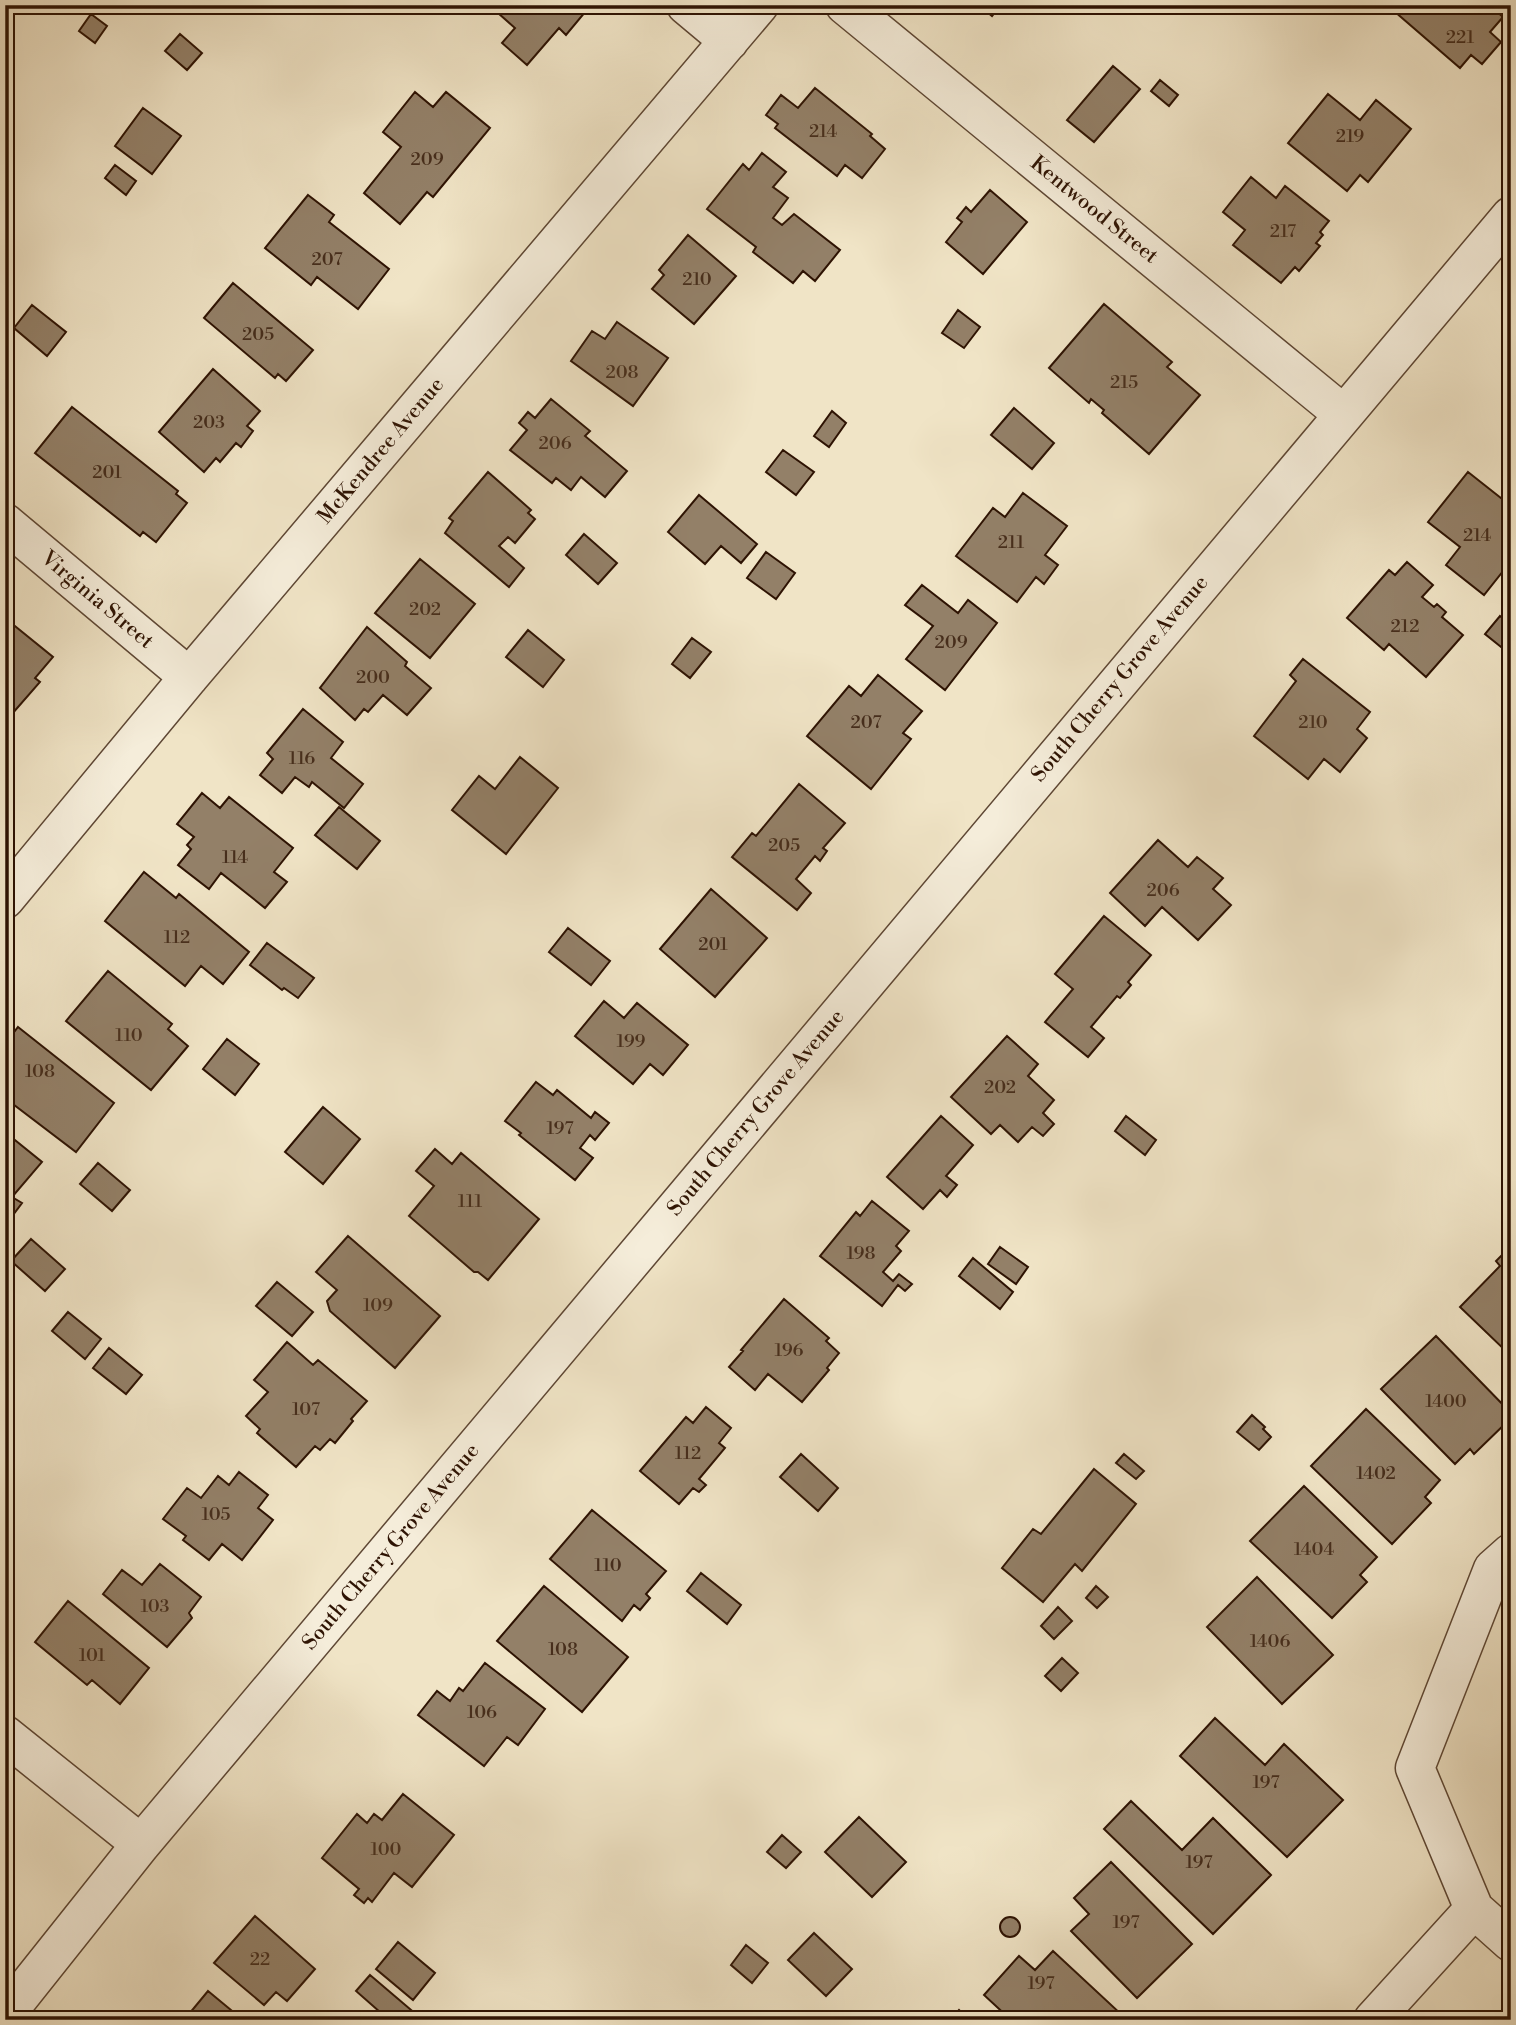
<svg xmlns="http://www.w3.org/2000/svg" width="1516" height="2025" viewBox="0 0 1516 2025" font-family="'Libre Bodoni',serif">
<rect width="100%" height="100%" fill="#f0e4c6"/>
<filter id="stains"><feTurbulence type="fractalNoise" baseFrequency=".00286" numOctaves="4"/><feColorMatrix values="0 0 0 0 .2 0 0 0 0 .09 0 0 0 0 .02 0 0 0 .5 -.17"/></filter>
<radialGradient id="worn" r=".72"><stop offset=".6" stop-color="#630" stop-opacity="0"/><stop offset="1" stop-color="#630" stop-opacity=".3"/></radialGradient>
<!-- building -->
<path fill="#938068" stroke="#2e1303" stroke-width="2" d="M 489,5 L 591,5 L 566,35 L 559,28 L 527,65 L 502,43 L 515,28 Z
M 979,5 L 1001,5 L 992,16 Z
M 1387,5 L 1489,5 L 1503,17 L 1490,32 L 1501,42 L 1482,64 L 1471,55 L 1460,68 Z
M 91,14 L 107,26 L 95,43 L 79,31 Z
M 180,34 L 202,53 L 187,70 L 165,51 Z
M 1113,66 L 1140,89 L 1094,142 L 1067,120 Z
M 1160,80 L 1178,95 L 1169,106 L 1151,91 Z
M 815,88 L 872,134 L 870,136 L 885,149 L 862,178 L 845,165 L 837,176 L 775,128 L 778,124 L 766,115 L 781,95 L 798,108 Z
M 415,92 L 433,107 L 446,92 L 490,128 L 433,197 L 427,192 L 400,224 L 364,193 L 401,147 L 383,132 Z
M 1328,94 L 1360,120 L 1376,100 L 1411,129 L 1368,182 L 1360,175 L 1347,191 L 1288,143 Z
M 143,108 L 181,136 L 152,174 L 115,146 Z
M 762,153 L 786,172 L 773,187 L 788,198 L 773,218 L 782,225 L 794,214 L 840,250 L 815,281 L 803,271 L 793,283 L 753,252 L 756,247 L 707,209 L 743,164 L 749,170 Z
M 115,165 L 136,181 L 126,195 L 105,178 Z
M 1251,177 L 1276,198 L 1285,186 L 1329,221 L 1320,232 L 1323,235 L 1316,243 L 1320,246 L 1299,271 L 1295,267 L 1281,283 L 1233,245 L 1245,230 L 1223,212 Z
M 990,190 L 1027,222 L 983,274 L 946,242 L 962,222 L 957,218 L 966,207 L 971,212 Z
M 308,195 L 334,215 L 329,222 L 389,269 L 358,309 L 317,277 L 311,285 L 265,248 Z
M 688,235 L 736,276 L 694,324 L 652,289 L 664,275 L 659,270 Z
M 233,283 L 313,350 L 286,381 L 278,374 L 275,378 L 204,318 Z
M 1104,304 L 1172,362 L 1167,367 L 1200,395 L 1149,454 L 1102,413 L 1104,410 L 1091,399 L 1089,403 L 1049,368 Z
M 32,305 L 66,332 L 47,356 L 14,328 Z
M 958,310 L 980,327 L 964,348 L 942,333 Z
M 617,322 L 668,358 L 633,406 L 571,361 L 592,331 L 605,339 Z
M 213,369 L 260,411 L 247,426 L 253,431 L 241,447 L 236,443 L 220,462 L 216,458 L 204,472 L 159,432 Z
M 551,399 L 590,431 L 585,436 L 627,471 L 605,497 L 581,477 L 571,490 L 556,478 L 552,483 L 510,450 L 527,430 L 519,423 L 528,412 L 535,418 Z
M 72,407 L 178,491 L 176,494 L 187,503 L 156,542 L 143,532 L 140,536 L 35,453 Z
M 1014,408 L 1054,443 L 1032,469 L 991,435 Z
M 832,411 L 846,423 L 829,447 L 814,436 Z
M 783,450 L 814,472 L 796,495 L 766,472 Z
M 488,472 L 531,510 L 528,513 L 535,519 L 515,543 L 508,537 L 499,546 L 524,568 L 509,587 L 445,533 L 453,521 L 449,518 Z
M 1468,472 L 1511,506 L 1511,576 L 1504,570 L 1484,595 L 1446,565 L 1460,547 L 1428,522 Z
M 1023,493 L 1067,526 L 1045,555 L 1058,565 L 1044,584 L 1036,577 L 1017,602 L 956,556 L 993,508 L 1005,517 Z
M 699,495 L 757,544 L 741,563 L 721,546 L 705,564 L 668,532 Z
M 584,534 L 617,563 L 598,584 L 566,555 Z
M 766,552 L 795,573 L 776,599 L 747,578 Z
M 420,559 L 475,604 L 430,658 L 375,613 Z
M 1407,562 L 1433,585 L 1422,597 L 1434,607 L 1437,604 L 1446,612 L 1442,617 L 1463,635 L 1426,677 L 1389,644 L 1384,650 L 1347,618 L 1389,570 L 1395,575 Z
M 922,585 L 958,613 L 968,600 L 997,623 L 945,690 L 906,659 L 933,626 L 905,605 Z
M 1500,616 L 1511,625 L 1511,655 L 1485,634 Z
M 5,618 L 53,657 L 35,678 L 40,682 L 5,722 Z
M 367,627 L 407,662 L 405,666 L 431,688 L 407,715 L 383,695 L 368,712 L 364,709 L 355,720 L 320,688 Z
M 528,630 L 564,660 L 543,687 L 506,657 Z
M 692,638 L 711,652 L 690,678 L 672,664 Z
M 1303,659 L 1370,712 L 1357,729 L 1367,738 L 1340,772 L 1324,759 L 1308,779 L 1254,736 L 1296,681 L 1290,675 Z
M 878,675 L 922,711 L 903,733 L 911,739 L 871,789 L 807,736 L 849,686 L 861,696 Z
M 303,709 L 343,742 L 331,758 L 363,784 L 344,808 L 312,782 L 309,787 L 295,777 L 282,793 L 260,775 L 273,759 L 267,753 Z
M 520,757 L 558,788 L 506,854 L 452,810 L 479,776 L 495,789 Z
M 799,784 L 845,823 L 823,848 L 827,851 L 820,861 L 815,856 L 796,879 L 811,893 L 797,910 L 732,857 L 752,833 L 756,836 Z
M 202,793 L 220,808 L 229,797 L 293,848 L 274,872 L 287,882 L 265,908 L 221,873 L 209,889 L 178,865 L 191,849 L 187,845 L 194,837 L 177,824 Z
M 339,807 L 380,841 L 357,869 L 315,835 Z
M 1158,840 L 1188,867 L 1197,857 L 1223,878 L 1213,889 L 1231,905 L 1198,940 L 1162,907 L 1145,926 L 1110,893 Z
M 144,872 L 176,898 L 179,894 L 249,952 L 223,984 L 201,966 L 185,986 L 105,921 Z
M 711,889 L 767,938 L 715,997 L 660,949 Z
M 1104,916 L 1151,955 L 1128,982 L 1131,985 L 1120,998 L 1117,996 L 1091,1027 L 1104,1038 L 1088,1057 L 1045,1022 L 1073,989 L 1055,974 Z
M 568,928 L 610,961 L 591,985 L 549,952 Z
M 267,943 L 314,978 L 298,998 L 284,988 L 282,990 L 250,965 Z
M 108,971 L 172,1024 L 168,1029 L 188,1046 L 151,1090 L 66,1021 Z
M 604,1001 L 624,1018 L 637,1003 L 688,1045 L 663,1075 L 650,1064 L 633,1084 L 575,1036 Z
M 18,1027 L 114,1103 L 76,1152 L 5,1098 L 5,1044 Z
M 1007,1036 L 1038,1064 L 1028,1076 L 1054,1100 L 1043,1113 L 1054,1124 L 1043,1136 L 1032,1127 L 1018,1142 L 1000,1125 L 991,1134 L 951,1097 Z
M 227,1039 L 259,1064 L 235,1095 L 203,1069 Z
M 536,1082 L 553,1095 L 557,1090 L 591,1118 L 595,1112 L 609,1123 L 595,1140 L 590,1135 L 580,1148 L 593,1158 L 575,1180 L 519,1135 L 521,1133 L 505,1121 Z
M 323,1107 L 360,1139 L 323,1184 L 285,1152 Z
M 941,1116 L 973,1145 L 946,1176 L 957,1185 L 947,1197 L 940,1190 L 923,1209 L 887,1177 Z
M 1126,1116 L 1156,1140 L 1145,1155 L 1115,1131 Z
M 5,1132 L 42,1162 L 12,1197 L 22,1203 L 13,1215 L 5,1208 Z
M 435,1149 L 452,1164 L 461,1153 L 539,1219 L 488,1280 L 478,1272 L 474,1272 L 409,1216 L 434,1186 L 416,1171 Z
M 98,1163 L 130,1190 L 112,1211 L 80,1184 Z
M 872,1201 L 909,1231 L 896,1246 L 901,1251 L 883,1272 L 893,1281 L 899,1274 L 912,1284 L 905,1291 L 898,1285 L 882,1306 L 820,1256 L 856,1212 L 860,1216 Z
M 348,1236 L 440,1316 L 395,1368 L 330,1311 L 327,1301 L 337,1290 L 316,1272 Z
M 31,1239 L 65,1269 L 45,1291 L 11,1261 Z
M 1511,1246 L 1511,1356 L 1460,1307 L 1500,1266 L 1496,1261 Z
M 1000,1247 L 1028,1267 L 1016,1284 L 988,1264 Z
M 973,1258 L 1013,1292 L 1000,1309 L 959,1276 Z
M 277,1282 L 313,1312 L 292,1336 L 256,1306 Z
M 784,1299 L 829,1338 L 826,1341 L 839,1353 L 827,1368 L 829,1370 L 802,1402 L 768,1374 L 755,1390 L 729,1367 L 743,1351 L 741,1350 Z
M 68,1312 L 101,1339 L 85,1359 L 52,1331 Z
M 1436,1336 L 1511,1413 L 1511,1418 L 1474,1454 L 1470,1449 L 1455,1464 L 1381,1389 Z
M 287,1342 L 313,1365 L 318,1360 L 367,1401 L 351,1419 L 353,1421 L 335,1443 L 330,1439 L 320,1450 L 315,1446 L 296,1467 L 257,1433 L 260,1429 L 246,1416 L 268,1392 L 254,1380 Z
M 109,1348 L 142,1375 L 126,1394 L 93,1368 Z
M 706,1407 L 731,1428 L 719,1443 L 725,1448 L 699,1479 L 706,1485 L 699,1492 L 693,1488 L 679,1504 L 640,1471 L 686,1417 L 693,1423 Z
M 1366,1409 L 1440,1480 L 1425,1497 L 1431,1503 L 1392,1544 L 1311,1466 Z
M 1252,1415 L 1265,1427 L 1263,1429 L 1271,1437 L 1259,1450 L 1237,1432 Z
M 801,1454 L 838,1488 L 818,1511 L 780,1477 Z
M 1124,1454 L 1144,1471 L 1136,1479 L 1116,1463 Z
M 1094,1469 L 1136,1504 L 1082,1571 L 1075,1564 L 1043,1602 L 1002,1568 L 1033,1529 L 1041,1534 Z
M 239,1472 L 268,1495 L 258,1508 L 273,1520 L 242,1560 L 222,1544 L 209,1560 L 183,1540 L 186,1536 L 163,1519 L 187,1488 L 201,1498 L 218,1476 L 229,1485 Z
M 1304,1486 L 1377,1557 L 1360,1575 L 1367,1582 L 1332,1618 L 1250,1541 Z
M 592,1510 L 666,1571 L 646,1594 L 650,1598 L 640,1610 L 634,1605 L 622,1621 L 550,1559 Z
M 160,1564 L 201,1597 L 189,1613 L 192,1618 L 167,1647 L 103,1594 L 122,1570 L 142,1585 Z
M 701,1573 L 741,1605 L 727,1624 L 687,1591 Z
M 1257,1577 L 1333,1655 L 1282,1704 L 1207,1627 Z
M 544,1586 L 628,1657 L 582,1712 L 497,1641 Z
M 1096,1586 L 1108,1597 L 1097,1608 L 1086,1598 Z
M 68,1601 L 149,1668 L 120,1704 L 92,1680 L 87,1685 L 35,1642 Z
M 1058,1607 L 1072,1621 L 1054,1639 L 1041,1626 Z
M 1062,1658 L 1078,1673 L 1061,1691 L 1045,1676 Z
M 485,1663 L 545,1709 L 518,1745 L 507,1737 L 484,1766 L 418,1715 L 437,1691 L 450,1701 L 459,1688 L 463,1691 Z
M 1215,1718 L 1265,1765 L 1284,1744 L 1343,1800 L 1287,1857 L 1180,1756 Z
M 403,1794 L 454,1835 L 412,1887 L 394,1873 L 372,1902 L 368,1898 L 364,1903 L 354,1895 L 359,1889 L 322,1858 L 357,1814 L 367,1823 L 374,1814 L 382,1820 Z
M 1131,1801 L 1182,1850 L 1213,1818 L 1271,1875 L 1213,1934 L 1104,1829 Z
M 859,1817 L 906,1862 L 872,1897 L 825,1852 Z
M 782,1835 L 801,1852 L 786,1868 L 767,1852 Z
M 1111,1862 L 1192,1944 L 1137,1998 L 1071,1931 L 1089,1914 L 1074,1898 Z
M 255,1916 L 315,1969 L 287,2001 L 276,1992 L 264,2005 L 214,1963 Z
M1000 1927a10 10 0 1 1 20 0a10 10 0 1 1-20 0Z
M 814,1933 L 852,1969 L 826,1996 L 788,1960 Z
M 398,1942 L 435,1973 L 413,2000 L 376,1969 Z
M 746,1945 L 768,1963 L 752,1983 L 731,1965 Z
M 1053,1951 L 1122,2015 L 1118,2020 L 1011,2020 L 984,1995 L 1019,1956 L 1035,1970 Z
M 370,1975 L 417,2015 L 412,2020 L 389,2020 L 356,1991 Z
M 208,1991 L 243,2020 L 184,2020 Z
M 959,2010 L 969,2020 L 950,2020 Z"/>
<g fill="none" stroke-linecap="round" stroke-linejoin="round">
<!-- minor casing -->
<g stroke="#5e4734" stroke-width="41">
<path id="minor" d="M 686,5 L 729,41
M 845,5 L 1343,414
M 5,523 L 189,677
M 5,899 L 189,677 L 759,5
M 1511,1553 L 1493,1569 L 1415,1768 L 1474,1909 L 1511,1942
M 5,1735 L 141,1844
M 5,2015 L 141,1844 L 1511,216
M 1373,2020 L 1474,1909"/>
</g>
<!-- minor -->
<use href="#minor" stroke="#f5edda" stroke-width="38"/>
</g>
<g text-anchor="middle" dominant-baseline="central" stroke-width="5" stroke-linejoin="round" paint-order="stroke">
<!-- number labels -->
<g font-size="18" fill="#472e1c">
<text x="1460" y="37">221</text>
<text x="823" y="131">214</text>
<text x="1350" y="136">219</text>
<text x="427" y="159">209</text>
<text x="1283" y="231">217</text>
<text x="327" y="259">207</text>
<text x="697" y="279">210</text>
<text x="258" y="334">205</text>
<text x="622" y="372">208</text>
<text x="1124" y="382">215</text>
<text x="209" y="422">203</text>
<text x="555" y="443">206</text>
<text x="107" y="472">201</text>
<text x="1477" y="535">214</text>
<text x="1011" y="542">211</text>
<text x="425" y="609">202</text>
<text x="1405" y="626">212</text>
<text x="951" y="642">209</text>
<text x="373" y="677">200</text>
<text x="866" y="722">207</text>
<text x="1313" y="722">210</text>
<text x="302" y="758">116</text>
<text x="784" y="845">205</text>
<text x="235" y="857">114</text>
<text x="1163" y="890">206</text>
<text x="177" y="937">112</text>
<text x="713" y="944">201</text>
<text x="129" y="1035">110</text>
<text x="631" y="1041">199</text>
<text x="40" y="1071">108</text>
<text x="1000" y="1087">202</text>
<text x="560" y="1128">197</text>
<text x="470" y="1201">111</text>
<text x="861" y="1253">198</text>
<text x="378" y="1305">109</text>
<text x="789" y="1350">196</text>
<text x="1446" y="1401">1400</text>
<text x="306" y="1409">107</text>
<text x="688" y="1453">112</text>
<text x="1376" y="1473">1402</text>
<text x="216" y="1514">105</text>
<text x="1314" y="1549">1404</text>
<text x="608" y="1565">110</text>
<text x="155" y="1606">103</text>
<text x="1270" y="1641">1406</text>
<text x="563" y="1649">108</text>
<text x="92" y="1655">101</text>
<text x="482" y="1712">106</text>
<text x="1266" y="1782">197</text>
<text x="386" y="1849">100</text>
<text x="1199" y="1862">197</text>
<text x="1126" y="1922">197</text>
<text x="260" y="1959">22</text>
<text x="1041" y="1983">197</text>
</g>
<!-- street labels -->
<g font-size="21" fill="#2e1303" stroke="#f5edda">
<text transform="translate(1094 210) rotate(39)">Kentwood Street</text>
<text transform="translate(381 451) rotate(-50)">McKendree Avenue</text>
<text transform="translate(97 600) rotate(40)">Virginia Street</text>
<text transform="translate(1120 679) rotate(-50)">South Cherry Grove Avenue</text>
<text transform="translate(756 1113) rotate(-50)">South Cherry Grove Avenue</text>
<text transform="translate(391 1547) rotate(-50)">South Cherry Grove Avenue</text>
</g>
</g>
<!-- margin -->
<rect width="1516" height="2025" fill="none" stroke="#f0e4c6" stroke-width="28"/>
<rect x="7" y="7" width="1502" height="2011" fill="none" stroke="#2e1303" stroke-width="3.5"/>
<rect x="14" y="14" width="1488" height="1997" fill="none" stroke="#2e1303" stroke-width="2"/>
<rect width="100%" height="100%" filter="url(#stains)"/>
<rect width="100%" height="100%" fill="url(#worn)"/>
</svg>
